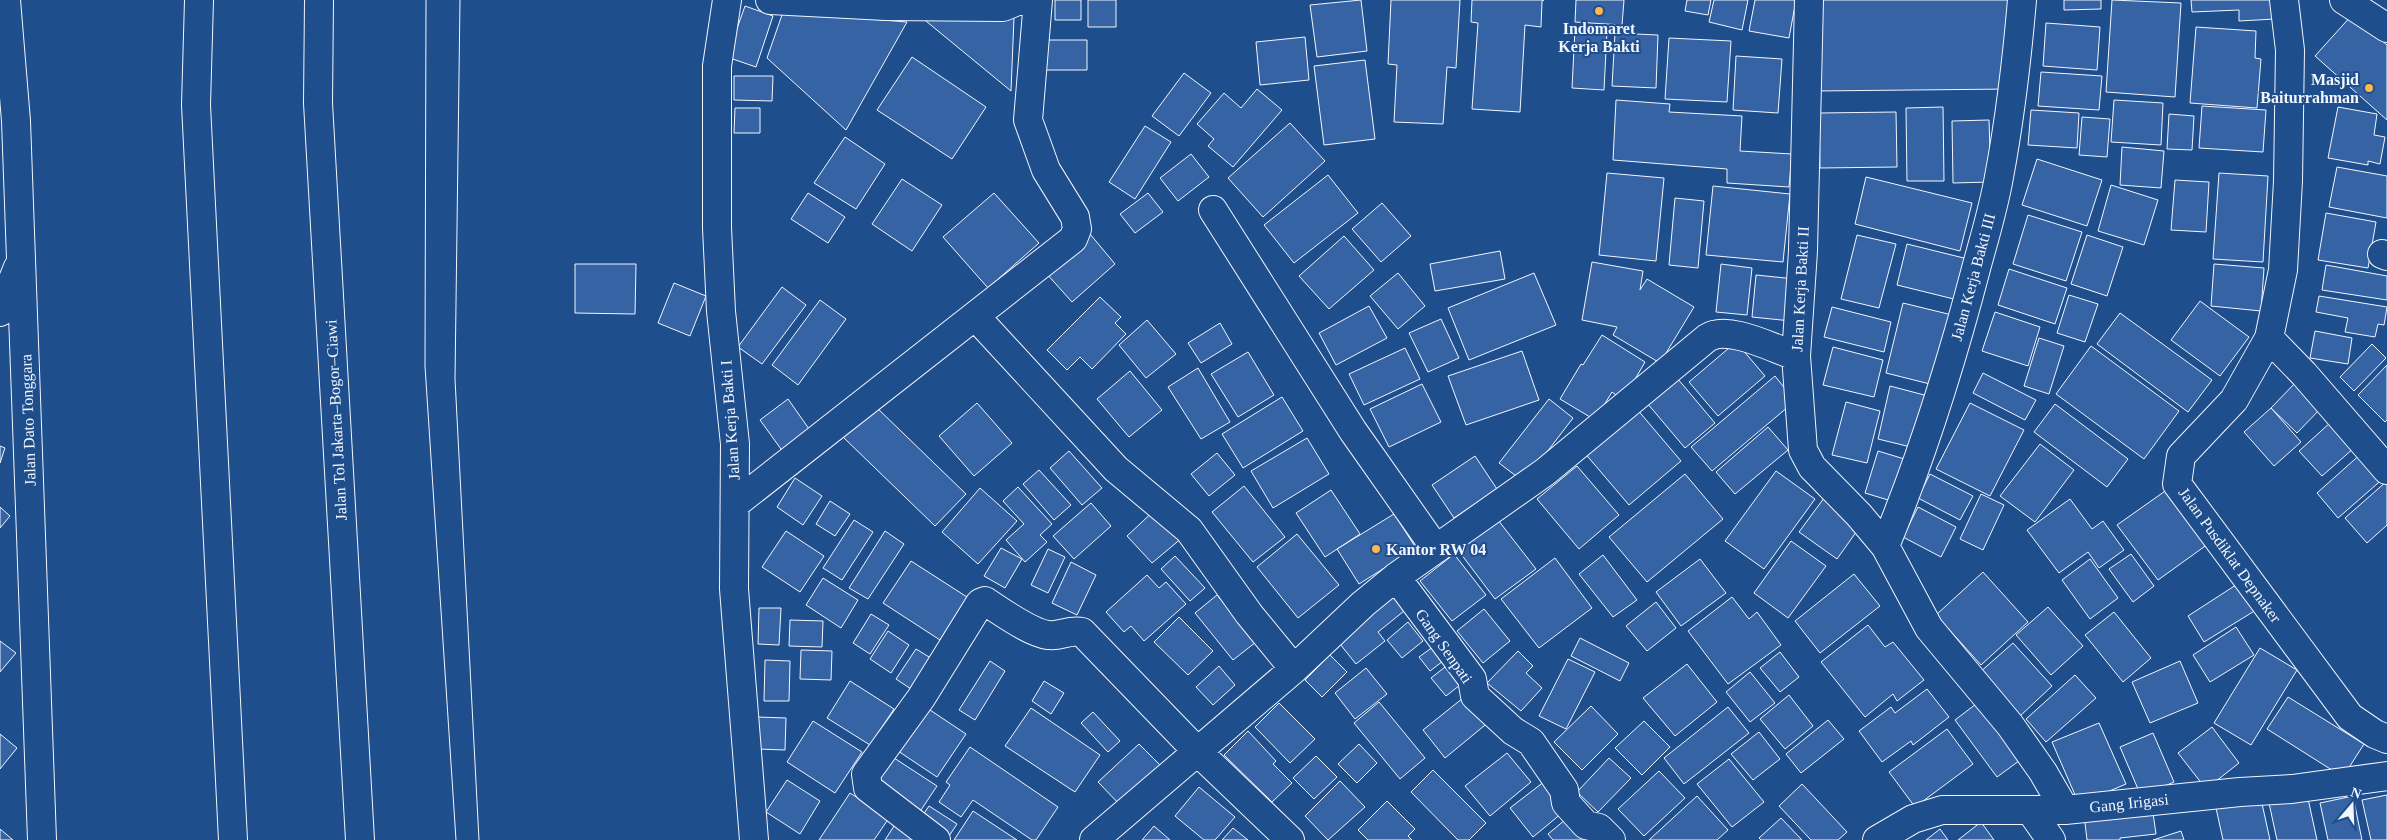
<svg xmlns="http://www.w3.org/2000/svg" width="2387" height="840" viewBox="0 0 2387 840" font-family="Georgia,serif">
<rect width="100%" height="100%" fill="#1f4e8c"/>
<!-- building -->
<path fill="#3563a3" stroke="#f2f6ff" d="M 1055,0 L 1081,0 L 1081,20 L 1055,20 Z
M 1088,0 L 1116,0 L 1116,27 L 1088,27 Z
M 1361,0 L 1367,51 L 1317,57 L 1310,5 Z
M 1391,0 L 1460,0 L 1456,68 L 1447,67 L 1443,124 L 1394,122 L 1397,65 L 1388,64 Z
M 1472,0 L 1544,0 L 1542,1 L 1541,27 L 1525,25 L 1520,112 L 1472,109 L 1478,23 L 1471,22 Z
M 1576,0 L 1624,0 L 1622,25 L 1575,22 Z
M 1687,0 L 1711,0 L 1708,15 L 1685,11 Z
M 1714,0 L 1748,0 L 1742,30 L 1709,22 Z
M 1755,0 L 1796,0 L 1789,38 L 1749,31 Z
M 1814,0 L 2018,0 L 2009,89 L 1815,91 Z
M 2064,0 L 2101,0 L 2101,9 L 2064,10 Z
M 2112,0 L 2181,3 L 2175,97 L 2106,92 Z
M 2191,0 L 2274,0 L 2275,19 L 2239,21 L 2239,10 L 2192,12 Z
M 745,6 L 773,16 L 756,67 L 727,57 Z
M 783,12 L 907,22 L 846,130 L 767,58 Z
M 915,12 L 1014,17 L 1011,91 Z
M 2352,15 L 2387,45 L 2387,120 L 2315,56 Z
M 2046,23 L 2100,27 L 2097,70 L 2043,66 Z
M 2196,27 L 2256,31 L 2255,58 L 2261,59 L 2257,108 L 2190,103 Z
M 1575,29 L 1607,31 L 1604,90 L 1572,88 Z
M 1615,33 L 1658,35 L 1656,88 L 1612,86 Z
M 1305,37 L 1309,80 L 1260,85 L 1256,42 Z
M 1669,38 L 1731,41 L 1727,102 L 1665,99 Z
M 1045,40 L 1087,40 L 1087,70 L 1045,70 Z
M 1736,56 L 1782,59 L 1778,113 L 1733,110 Z
M 912,57 L 986,107 L 952,159 L 877,110 Z
M 1365,60 L 1375,139 L 1324,145 L 1314,66 Z
M 2041,72 L 2102,76 L 2099,110 L 2038,106 Z
M 1184,73 L 1211,93 L 1179,136 L 1152,116 Z
M 734,76 L 773,76 L 772,101 L 734,100 Z
M 1257,89 L 1282,110 L 1233,167 L 1208,146 L 1214,139 L 1197,124 L 1224,93 L 1241,108 Z
M 1616,100 L 1670,104 L 1669,112 L 1742,116 L 1740,151 L 1792,154 L 1789,187 L 1727,183 L 1727,169 L 1613,160 Z
M 2114,100 L 2163,103 L 2161,145 L 2111,142 Z
M 2202,106 L 2266,110 L 2263,152 L 2199,148 Z
M 1943,107 L 1944,181 L 1907,181 L 1906,108 Z
M 2338,107 L 2377,114 L 2374,135 L 2385,137 L 2380,164 L 2368,161 L 2368,165 L 2328,158 Z
M 735,108 L 760,108 L 760,133 L 734,133 Z
M 2031,110 L 2079,113 L 2077,148 L 2028,145 Z
M 1896,112 L 1897,167 L 1820,168 L 1819,113 Z
M 2169,114 L 2194,116 L 2192,150 L 2167,149 Z
M 2082,117 L 2110,119 L 2107,157 L 2079,155 Z
M 1989,120 L 1991,182 L 1953,183 L 1952,121 Z
M 1290,123 L 1325,161 L 1263,217 L 1228,178 Z
M 1145,126 L 1171,142 L 1135,199 L 1109,182 Z
M 845,137 L 885,164 L 856,209 L 814,183 Z
M 2122,147 L 2164,151 L 2161,188 L 2120,185 Z
M 1191,154 L 1209,177 L 1178,201 L 1160,178 Z
M 2037,159 L 2102,180 L 2087,226 L 2022,205 Z
M 2337,167 L 2387,176 L 2387,218 L 2329,207 Z
M 1607,173 L 1664,178 L 1656,261 L 1599,255 Z
M 2219,173 L 2268,176 L 2263,262 L 2213,259 Z
M 1328,175 L 1358,213 L 1294,263 L 1264,225 Z
M 1866,177 L 1972,203 L 1960,251 L 1855,224 Z
M 902,179 L 942,205 L 912,251 L 872,224 Z
M 2175,180 L 2209,182 L 2206,232 L 2171,230 Z
M 2111,185 L 2158,200 L 2144,245 L 2098,231 Z
M 1713,186 L 1790,194 L 1783,262 L 1706,255 Z
M 808,193 L 845,217 L 828,243 L 791,219 Z
M 994,193 L 1039,243 L 988,288 L 943,237 Z
M 1148,193 L 1163,212 L 1135,233 L 1120,214 Z
M 1675,198 L 1704,201 L 1698,268 L 1669,265 Z
M 1382,203 L 1411,236 L 1381,262 L 1352,229 Z
M 2326,213 L 2376,222 L 2368,268 L 2318,260 Z
M 2028,215 L 2082,232 L 2066,281 L 2013,264 Z
M 1090,234 L 1115,264 L 1072,302 L 1046,273 Z
M 1857,235 L 1896,244 L 1879,308 L 1841,299 Z
M 2087,235 L 2123,247 L 2107,296 L 2071,284 Z
M 1344,236 L 1374,270 L 1329,309 L 1299,276 Z
M 1907,244 L 1976,261 L 1966,302 L 1897,285 Z
M 1500,251 L 1505,279 L 1435,291 L 1430,264 Z
M 1592,262 L 1643,271 L 1640,290 L 1647,279 L 1694,307 L 1660,363 L 1613,335 L 1617,327 L 1582,320 Z
M 575,264 L 636,264 L 635,314 L 575,313 Z
M 1721,264 L 1752,268 L 1747,315 L 1716,312 Z
M 2214,264 L 2264,268 L 2261,311 L 2211,306 Z
M 2326,265 L 2387,276 L 2387,300 L 2322,290 Z
M 2009,269 L 2067,288 L 2055,324 L 1998,305 Z
M 1398,273 L 1425,306 L 1398,329 L 1370,296 Z
M 1534,273 L 1556,325 L 1469,360 L 1448,308 Z
M 1756,275 L 1795,279 L 1791,321 L 1752,317 Z
M 674,283 L 706,296 L 690,336 L 658,323 Z
M 782,287 L 806,305 L 762,364 L 738,347 Z
M 2069,295 L 2098,304 L 2085,342 L 2057,333 Z
M 2319,296 L 2387,307 L 2384,325 L 2378,324 L 2375,337 L 2345,332 L 2348,318 L 2316,312 Z
M 1100,297 L 1121,317 L 1115,323 L 1126,334 L 1092,369 L 1080,357 L 1067,370 L 1047,350 Z
M 820,300 L 846,319 L 798,385 L 772,365 Z
M 2200,301 L 2249,337 L 2220,376 L 2171,340 Z
M 1903,303 L 1952,315 L 1934,385 L 1886,373 Z
M 1369,306 L 1387,338 L 1336,365 L 1319,333 Z
M 1832,307 L 1891,322 L 1884,352 L 1824,337 Z
M 1995,312 L 2040,327 L 2028,366 L 1982,351 Z
M 2120,313 L 2212,380 L 2188,412 L 2097,344 Z
M 1441,319 L 1459,358 L 1428,372 L 1409,333 Z
M 1147,320 L 1176,354 L 1146,378 L 1119,345 Z
M 1220,323 L 1232,344 L 1201,363 L 1188,343 Z
M 2315,331 L 2352,338 L 2348,364 L 2310,358 Z
M 1602,335 L 1645,362 L 1623,400 L 1612,392 L 1595,420 L 1560,399 L 1581,364 L 1583,365 Z
M 2039,338 L 2064,346 L 2049,394 L 2024,386 Z
M 1736,342 L 1765,376 L 1718,416 L 1689,382 Z
M 2372,344 L 2386,358 L 2354,391 L 2340,377 Z
M 2091,346 L 2179,411 L 2144,459 L 2056,394 Z
M 1833,347 L 1883,360 L 1874,397 L 1823,385 Z
M 1405,348 L 1420,379 L 1364,405 L 1349,374 Z
M 1522,351 L 1539,400 L 1466,425 L 1448,376 Z
M 1248,352 L 1274,395 L 1238,417 L 1211,374 Z
M 2387,365 L 2387,420 L 2385,422 L 2358,395 Z
M 1198,368 L 1230,422 L 1201,439 L 1168,387 Z
M 1130,371 L 1162,410 L 1129,437 L 1097,399 Z
M 1983,373 L 2036,400 L 2025,420 L 1973,393 Z
M 1775,376 L 1795,401 L 1712,471 L 1691,447 Z
M 1677,378 L 1715,423 L 1685,448 L 1647,403 Z
M 2296,382 L 2322,407 L 2297,433 L 2271,408 Z
M 1422,384 L 1441,422 L 1389,447 L 1370,409 Z
M 1890,386 L 1928,396 L 1915,448 L 1878,439 Z
M 1282,397 L 1303,431 L 1243,468 L 1222,434 Z
M 788,399 L 814,436 L 786,456 L 760,420 Z
M 1549,399 L 1573,418 L 1524,482 L 1499,463 Z
M 1846,402 L 1880,411 L 1867,463 L 1832,455 Z
M 977,403 L 1012,443 L 974,476 L 939,436 Z
M 1970,403 L 2024,430 L 1990,496 L 1936,469 Z
M 2055,404 L 2128,459 L 2107,487 L 2034,432 Z
M 874,405 L 966,494 L 935,526 L 842,436 Z
M 1636,408 L 1681,461 L 1629,505 L 1583,451 Z
M 2271,408 L 2301,442 L 2274,466 L 2244,432 Z
M 2331,422 L 2354,448 L 2322,476 L 2299,451 Z
M 1768,427 L 1788,450 L 1735,494 L 1716,472 Z
M 1307,438 L 1329,474 L 1273,508 L 1251,471 Z
M 2040,444 L 2074,470 L 2035,522 L 2000,496 Z
M 0,446 L 5,448 L 0,463 Z
M 1069,451 L 1102,488 L 1082,505 L 1050,468 Z
M 1878,451 L 1911,461 L 1898,503 L 1865,493 Z
M 2363,452 L 2385,477 L 2338,518 L 2317,493 Z
M 1217,453 L 1235,475 L 1209,496 L 1191,474 Z
M 1475,456 L 1497,489 L 1454,518 L 1432,485 Z
M 1577,466 L 1619,515 L 1579,549 L 1537,499 Z
M 1039,470 L 1071,505 L 1054,520 L 1023,484 Z
M 1776,471 L 1815,499 L 1764,569 L 1725,541 Z
M 1685,474 L 1723,519 L 1647,582 L 1609,537 Z
M 1930,474 L 1973,496 L 1960,520 L 1918,498 Z
M 795,478 L 822,496 L 803,525 L 777,507 Z
M 2387,481 L 2387,525 L 2367,543 L 2345,518 Z
M 1244,486 L 1285,537 L 1253,562 L 1212,512 Z
M 1018,487 L 1052,524 L 1040,535 L 1047,542 L 1025,562 L 1006,540 L 1024,524 L 1003,501 Z
M 980,488 L 1017,521 L 978,564 L 942,532 Z
M 2168,489 L 2208,544 L 2158,580 L 2117,525 Z
M 1331,490 L 1360,534 L 1325,557 L 1296,513 Z
M 1827,494 L 1864,521 L 1837,559 L 1799,532 Z
M 1981,494 L 2004,505 L 1983,550 L 1960,539 Z
M 2070,499 L 2092,529 L 2103,521 L 2124,550 L 2099,568 L 2088,552 L 2059,573 L 2027,530 Z
M 830,501 L 850,514 L 835,536 L 816,524 Z
M 1091,503 L 1111,526 L 1074,559 L 1053,536 Z
M 0,507 L 10,516 L 0,528 Z
M 1918,507 L 1956,527 L 1941,557 L 1903,537 Z
M 1157,508 L 1183,537 L 1152,563 L 1127,536 Z
M 1394,514 L 1416,548 L 1359,584 L 1337,549 Z
M 854,520 L 873,532 L 842,580 L 823,568 Z
M 1498,520 L 1536,569 L 1495,599 L 1458,550 Z
M 786,531 L 824,556 L 800,592 L 762,567 Z
M 885,531 L 904,544 L 868,599 L 849,588 Z
M 1297,534 L 1339,585 L 1298,618 L 1257,567 Z
M 1791,541 L 1826,566 L 1788,618 L 1754,593 Z
M 1001,548 L 1022,559 L 1005,588 L 984,576 Z
M 1048,549 L 1065,557 L 1048,593 L 1031,585 Z
M 1454,554 L 1486,595 L 1452,621 L 1420,581 Z
M 2131,554 L 2154,586 L 2133,602 L 2109,569 Z
M 1603,555 L 1637,600 L 1613,617 L 1579,574 Z
M 1175,556 L 1205,588 L 1190,601 L 1161,569 Z
M 1555,558 L 1592,608 L 1539,648 L 1501,599 Z
M 1700,559 L 1726,593 L 1681,626 L 1656,592 Z
M 2090,559 L 2118,598 L 2090,619 L 2062,580 Z
M 911,561 L 967,597 L 940,640 L 883,603 Z
M 1071,562 L 1096,575 L 1077,615 L 1052,603 Z
M 1983,572 L 2028,622 L 1981,665 L 1936,615 Z
M 1854,574 L 1880,606 L 1820,653 L 1795,621 Z
M 1147,575 L 1159,588 L 1166,582 L 1186,604 L 1144,641 L 1131,626 L 1124,632 L 1106,612 Z
M 823,578 L 858,600 L 841,628 L 806,605 Z
M 2239,583 L 2256,610 L 2204,642 L 2188,616 Z
M 1390,593 L 1404,611 L 1378,632 L 1385,641 L 1356,664 L 1336,639 Z
M 1217,595 L 1256,642 L 1233,660 L 1195,613 Z
M 1732,597 L 1749,619 L 1757,612 L 1781,645 L 1728,684 L 1688,631 Z
M 1656,602 L 1676,628 L 1647,651 L 1626,626 Z
M 2048,607 L 2083,646 L 2051,675 L 2016,635 Z
M 759,608 L 781,608 L 779,645 L 758,644 Z
M 1484,609 L 1510,641 L 1483,663 L 1457,631 Z
M 2114,612 L 2151,658 L 2123,682 L 2085,635 Z
M 871,614 L 889,625 L 870,654 L 853,643 Z
M 1179,617 L 1213,651 L 1188,675 L 1154,642 Z
M 790,620 L 823,621 L 822,647 L 789,646 Z
M 1408,622 L 1423,641 L 1402,658 L 1387,640 Z
M 1868,625 L 1885,647 L 1893,642 L 1924,680 L 1897,701 L 1893,694 L 1865,717 L 1821,662 Z
M 2236,627 L 2254,655 L 2210,682 L 2193,655 Z
M 888,631 L 909,645 L 891,673 L 870,659 Z
M 1580,638 L 1629,663 L 1620,681 L 1571,656 Z
M 0,641 L 16,653 L 0,672 Z
M 2013,643 L 2052,686 L 2019,717 L 1979,673 Z
M 1437,644 L 1447,658 L 1430,671 L 1419,657 Z
M 2260,648 L 2297,670 L 2251,745 L 2214,723 Z
M 916,649 L 934,660 L 914,691 L 896,679 Z
M 801,650 L 832,651 L 831,680 L 800,679 Z
M 1518,651 L 1533,666 L 1526,673 L 1542,688 L 1521,711 L 1487,683 Z
M 1780,652 L 1799,677 L 1780,692 L 1760,668 Z
M 1330,655 L 1347,672 L 1322,697 L 1305,680 Z
M 1568,659 L 1595,672 L 1566,729 L 1539,716 Z
M 765,660 L 790,661 L 789,701 L 764,701 Z
M 1454,660 L 1469,678 L 1446,696 L 1431,678 Z
M 990,661 L 1005,671 L 975,720 L 959,710 Z
M 2180,661 L 2198,703 L 2150,723 L 2132,682 Z
M 1687,664 L 1717,702 L 1675,736 L 1643,698 Z
M 1219,666 L 1235,685 L 1213,705 L 1196,687 Z
M 1366,668 L 1387,694 L 1355,719 L 1335,693 Z
M 1750,672 L 1775,703 L 1750,722 L 1726,692 Z
M 2075,675 L 2096,698 L 2046,742 L 2026,719 Z
M 850,681 L 894,709 L 870,745 L 827,718 Z
M 1044,681 L 1064,693 L 1051,714 L 1032,701 Z
M 1927,689 L 1949,717 L 1913,745 L 1911,741 L 1882,762 L 1859,731 L 1891,707 L 1895,713 Z
M 1468,694 L 1490,721 L 1445,758 L 1423,730 Z
M 1789,695 L 1813,726 L 1785,749 L 1760,719 Z
M 2288,697 L 2364,744 L 2343,777 L 2267,729 Z
M 1980,701 L 2023,758 L 1997,777 L 1955,720 Z
M 1379,702 L 1425,758 L 1400,779 L 1354,723 Z
M 1279,703 L 1315,739 L 1290,763 L 1255,727 Z
M 924,706 L 966,734 L 937,777 L 895,749 Z
M 1591,706 L 1618,734 L 1582,770 L 1554,742 Z
M 1728,707 L 1749,733 L 1684,784 L 1664,758 Z
M 1031,708 L 1100,755 L 1075,792 L 1005,746 Z
M 1093,712 L 1120,741 L 1108,752 L 1081,723 Z
M 757,717 L 786,718 L 785,750 L 757,749 Z
M 1828,720 L 1844,739 L 1801,773 L 1786,754 Z
M 813,721 L 862,752 L 835,793 L 787,762 Z
M 1644,721 L 1670,747 L 1642,775 L 1615,748 Z
M 2099,723 L 2126,784 L 2079,804 L 2052,742 Z
M 2212,727 L 2239,763 L 2206,789 L 2178,753 Z
M 1947,729 L 1973,764 L 1915,807 L 1889,772 Z
M 1248,731 L 1276,761 L 1273,764 L 1292,783 L 1272,802 L 1224,755 Z
M 1759,732 L 1780,759 L 1753,780 L 1731,754 Z
M 2153,733 L 2174,782 L 2141,796 L 2120,747 Z
M 0,734 L 17,748 L 0,769 Z
M 1139,744 L 1164,769 L 1123,808 L 1098,782 Z
M 1359,744 L 1377,763 L 1357,783 L 1338,764 Z
M 970,747 L 1058,807 L 1036,840 L 1032,840 L 973,800 L 961,817 L 939,802 L 950,785 L 946,782 Z
M 1507,753 L 1531,782 L 1490,816 L 1465,786 Z
M 888,754 L 937,786 L 919,813 L 870,780 Z
M 1316,756 L 1337,777 L 1314,799 L 1293,778 Z
M 1609,758 L 1631,778 L 1598,812 L 1577,792 Z
M 1729,759 L 1764,802 L 1732,827 L 1697,784 Z
M 1433,770 L 1486,823 L 1469,840 L 1458,840 L 1411,792 Z
M 1659,771 L 1685,798 L 1644,836 L 1618,809 Z
M 787,780 L 820,801 L 800,834 L 766,812 Z
M 1340,781 L 1365,807 L 1328,840 L 1305,816 Z
M 1545,781 L 1568,808 L 1533,837 L 1510,808 Z
M 1802,784 L 1847,832 L 1838,840 L 1811,840 L 1779,806 Z
M 1199,787 L 1235,817 L 1215,840 L 1204,840 L 1175,816 Z
M 850,793 L 889,818 L 874,840 L 819,840 Z
M 2307,794 L 2317,840 L 2277,840 L 2269,803 Z
M 2387,795 L 2387,840 L 2371,840 L 2362,800 Z
M 1697,796 L 1728,830 L 1717,840 L 1649,840 Z
M 2353,796 L 2362,840 L 2328,840 L 2320,803 Z
M 2261,799 L 2270,840 L 2223,840 L 2216,808 Z
M 1387,801 L 1415,829 L 1408,836 L 1412,840 L 1368,840 L 1358,830 Z
M 929,806 L 957,824 L 947,839 L 919,821 Z
M 2152,806 L 2156,834 L 2120,838 L 2120,840 L 2087,840 L 2084,814 Z
M 973,811 L 1017,840 L 954,840 Z
M 1571,815 L 1588,836 L 1584,840 L 1553,840 L 1548,834 Z
M 1781,818 L 1802,840 L 1761,840 L 1759,838 Z
M 1981,822 L 1994,840 L 1958,840 Z
M 896,823 L 919,840 L 885,840 Z
M 1154,826 L 1170,840 L 1142,840 Z
M 1233,828 L 1248,840 L 1222,840 Z
M 0,829 L 13,840 L 0,840 Z
M 1940,829 L 1948,840 L 1926,840 Z
M 2181,831 L 2184,840 L 2153,840 Z"/>
<g fill="none" stroke-linecap="round" stroke-linejoin="round">
<!-- minor casing -->
<g stroke="#f2f6ff" stroke-width="30">
<path id="minor" d="M 6,0 L 16,121 L 42,840
M 727,0 L 717,66 L 717,228 L 721,311 L 735,444 L 734,589 L 754,840
M 770,0 L 886,6 L 1003,7 L 1020,0
M 1809,0 L 1803,251 L 1796,356 L 1803,450 L 1812,467 L 1859,515 L 1885,546 L 1929,628 L 2010,725 L 2043,772 L 2065,810
M 2284,0 L 2290,50 L 2288,181 L 2283,270 L 2269,338 L 2234,400 L 2181,456 L 2177,484 L 2350,717 L 2375,734 L 2387,739
M 2344,0 L 2387,28
M 1213,210 L 1353,431 L 1436,549
M 2382,254 L 2387,256
M 0,312 L 18,267
M 975,316 L 1116,469 L 1189,530 L 1249,614 L 1294,669
M 2269,338 L 2304,374 L 2387,470
M 735,504 L 1073,239 L 1077,229 L 1075,217 L 1046,170 L 1028,120 L 1038,0
M 1885,546 C 1923,454 1952,361 1977,265 C 1985,236 1994,206 1999,177 C 2010,118 2017,59 2022,0
M 1396,577 L 1472,679 L 1475,696 L 1513,731 L 1531,742 L 1564,790 L 1566,803 L 1586,825 L 1599,828 L 1611,840
M 2030,810 L 2051,840
M 936,840 L 868,788 L 866,774 L 921,698 L 980,603 L 985,601 C 1000,611 1031,633 1048,635 C 1060,637 1069,629 1082,632 L 1197,751 L 1290,840
M 1094,840 L 1294,669 L 1363,604 L 1396,577 L 1545,472 L 1707,338 C 1728,324 1774,349 1796,356
M 1877,840 L 1913,819 L 1942,810 L 2065,810 L 2240,792 L 2292,789 L 2387,776"/>
</g>
<!-- highway casing -->
<g stroke="#f2f6ff" stroke-width="30">
<path id="highway" d="M 199,0 L 196,105 L 233,840
M 319,0 L 318,103 L 360,840"/>
</g>
<!-- minor -->
<use href="#minor" stroke="#1f4e8c" stroke-width="28"/>
<!-- highway -->
<use href="#highway" stroke="#1f4e8c" stroke-width="28"/>
<!-- tram -->
<path stroke="#f2f6ff" stroke-width="1" d="M 426,0 L 425,366 L 456,840
M 460,0 L 455,379 L 479,840"/>
</g>
<!-- markers -->
<g fill="#ffb74d" stroke="#1f4e8c" stroke-width="2">
<circle cx="1599" cy="11" r="5"/>
<circle cx="2369" cy="88" r="5"/>
<circle cx="1376" cy="549" r="5"/>
</g>
<g text-anchor="middle" dominant-baseline="central" stroke-width="4" stroke-linejoin="round" paint-order="stroke">
<!-- poi labels -->
<g font-size="16" font-weight="bold" fill="#f2f6ff" stroke="#1f4e8c">
<text x="1599" y="28">Indomaret<tspan x="1599" dy="18">Kerja Bakti</tspan></text>
<text x="2359" y="79" text-anchor="end">Masjid<tspan x="2359" dy="18">Baiturrahman</tspan></text>
<text x="1386" y="549" text-anchor="start">Kantor RW 04</text>
</g>
<!-- street labels -->
<g font-size="16" fill="#f2f6ff" stroke="#1f4e8c">
<text transform="translate(1973 277) rotate(-75)">Jalan Kerja Bakti III</text>
<text transform="translate(1800 289) rotate(-87)">Jalan Kerja Bakti II</text>
<text transform="translate(28 420) rotate(-92)">Jalan Dato Tonggara</text>
<text transform="translate(336 420) rotate(-93)">Jalan Tol Jakarta–Bogor–Ciawi</text>
<text transform="translate(730 420) rotate(-94)">Jalan Kerja Bakti I</text>
<text transform="translate(2230 555) rotate(54)">Jalan Pusdiklat Depnaker</text>
<text transform="translate(1444 646) rotate(55)">Gang Senpati</text>
<text transform="translate(2129 803) rotate(-6)">Gang Irigasi</text>
</g>
</g>
<!-- north arrow -->
<g transform="translate(2352 805) rotate(19)" stroke="#1f4e8c" stroke-width="4" paint-order="stroke">
<path d="M0-4L9 19L0 12L-9 19Z" fill="#f2f6ff"/>
<text y="-8" font-size="14" font-weight="bold" text-anchor="middle" fill="#f2f6ff">N</text>
</g>
</svg>
